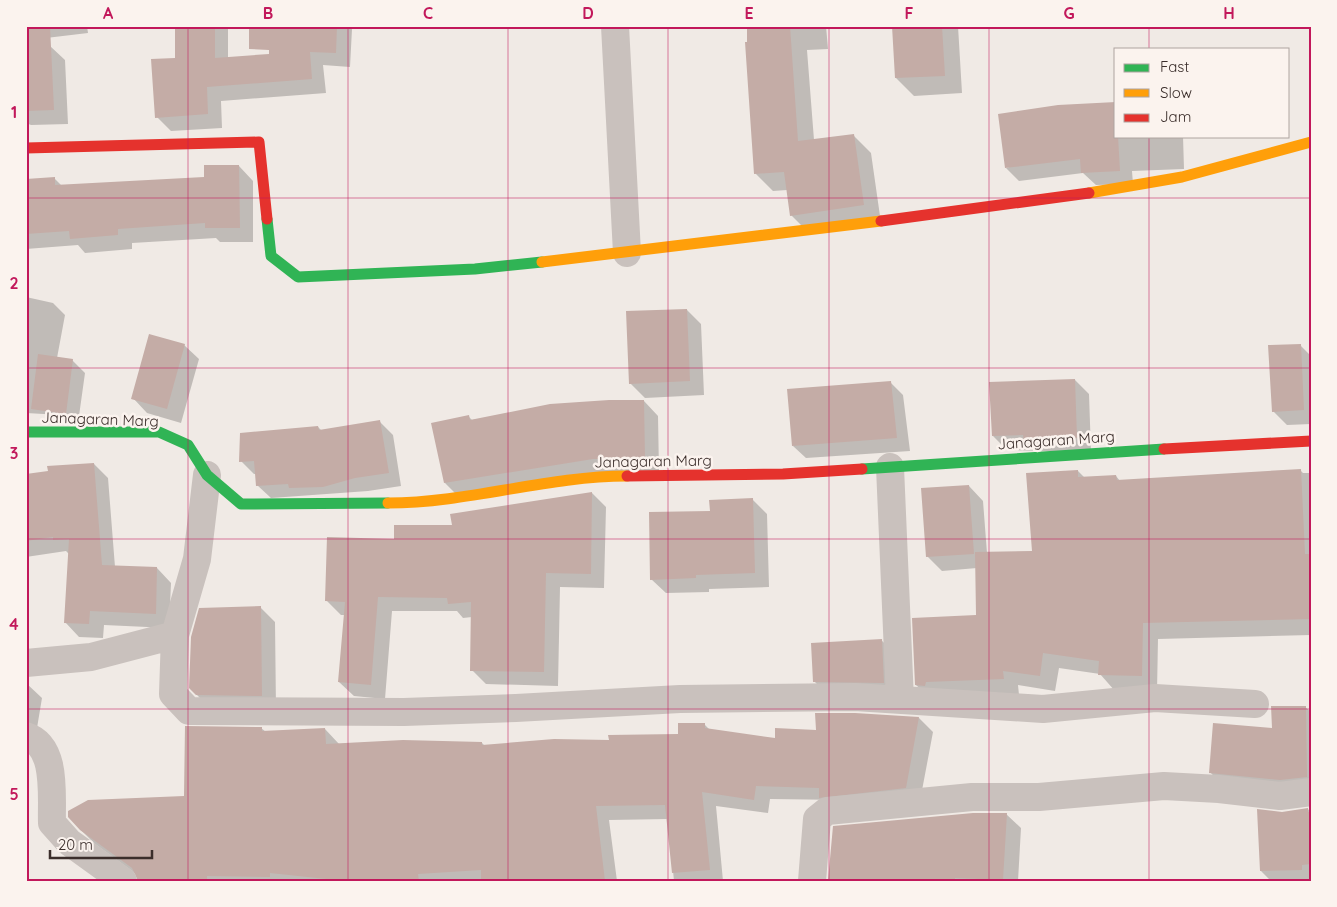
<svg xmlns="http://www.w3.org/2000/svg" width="1337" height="907" viewBox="0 0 1337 907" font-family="Quicksand,sans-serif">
<rect width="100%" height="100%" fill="#f0eae5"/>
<!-- shadow -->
<path fill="#0003" d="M 35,26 L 87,26 L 88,33 L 46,38 Z
M 177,26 L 228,26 L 228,58 L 270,55 L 272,26 L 349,26 L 352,29 L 350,67 L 323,65 L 326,93 L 221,101 L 222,128 L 171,131 L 157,117 L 177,59 Z
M 748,26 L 826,26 L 828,49 L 807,50 L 814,140 L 853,135 L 871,153 L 881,223 L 809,233 L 791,215 L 787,190 L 773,191 L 755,173 Z
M 893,26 L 958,26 L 962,93 L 914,96 L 896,78 Z
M 50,46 L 65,60 L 68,124 L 31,125 L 26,123 L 26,47 Z
M 1116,136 L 1183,136 L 1184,169 L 1132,171 L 1133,184 L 1096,185 L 1083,173 L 1019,181 L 1006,168 Z
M 239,166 L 253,181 L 253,242 L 220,242 L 216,238 L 132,243 L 132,249 L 85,253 L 78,245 L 26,249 L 26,180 L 54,178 L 62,186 L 206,178 Z
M 26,297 L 53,303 L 65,315 L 57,358 L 72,360 L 85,373 L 79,416 L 26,413 Z
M 687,310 L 701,324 L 704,395 L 645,398 L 630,383 Z
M 184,345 L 199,359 L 181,423 L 147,413 L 133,398 Z
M 1300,345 L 1311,356 L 1311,424 L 1287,425 L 1273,411 Z
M 1075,380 L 1089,394 L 1091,452 L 1007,450 L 993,436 Z
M 890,382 L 903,395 L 910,451 L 806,458 L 793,446 Z
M 644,401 L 658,416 L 659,472 L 459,497 L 445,483 L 468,416 L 472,420 Z
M 380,422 L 393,435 L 401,486 L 368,491 L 271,498 L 257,485 L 257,474 L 254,474 L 241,461 L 318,427 L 322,431 Z
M 94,464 L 108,478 L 115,567 L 157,568 L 171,583 L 169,628 L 104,625 L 103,638 L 79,637 L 65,622 L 69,554 L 66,551 L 26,557 L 26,476 Z
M 1300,470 L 1303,473 L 1311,473 L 1311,635 L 1158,639 L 1157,691 L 1115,691 L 1100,674 L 1059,668 L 1055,691 L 1018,685 L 1019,695 L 932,700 L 916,685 L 978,616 L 977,568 L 942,571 L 927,556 L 969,486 L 983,501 L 987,553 L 1033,552 L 1078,471 L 1085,478 L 1116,476 L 1120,481 Z
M 592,493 L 606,507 L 604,588 L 560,587 L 558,686 L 486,684 L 472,670 L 472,617 L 463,618 L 457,611 L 392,611 L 385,699 L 354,696 L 339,682 L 345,615 L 341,615 L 327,601 L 395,540 Z
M 752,499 L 767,514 L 769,587 L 709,589 L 709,592 L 666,593 L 651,579 L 711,512 Z
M 260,607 L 275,622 L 276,710 L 211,709 L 190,688 Z
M 881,640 L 896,654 L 897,697 L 829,696 L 814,681 Z
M 26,683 L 42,698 L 36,734 L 26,733 Z
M 1305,707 L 1311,712 L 1311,792 L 1224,787 L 1210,772 Z
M 919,718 L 933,732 L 920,801 L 770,799 L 768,813 L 716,806 L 723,881 L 674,881 L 668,819 L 609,820 L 617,881 L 139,881 L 139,876 L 95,844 L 80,829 L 185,797 L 261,728 L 266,732 L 325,729 L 339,744 L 482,743 L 485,746 L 610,742 L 679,735 L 705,725 L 710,730 L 776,739 Z
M 1308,809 L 1311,813 L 1311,881 L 1271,881 L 1261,871 L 1282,813 Z
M 1006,814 L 1021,828 L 1018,881 L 828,881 Z"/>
<!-- building -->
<path fill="#c4aca6" d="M 26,26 L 50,26 L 54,110 L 26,111 Z
M 175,26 L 215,26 L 215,58 L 269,54 L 269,50 L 249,49 L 249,26 L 337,26 L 336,53 L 310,52 L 312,79 L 207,87 L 208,114 L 155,118 L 151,59 L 175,58 Z
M 747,26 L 790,26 L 798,141 L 854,134 L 864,205 L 790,216 L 784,172 L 754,174 L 745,42 L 747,42 Z
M 892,26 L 942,26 L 945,76 L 895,78 Z
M 1116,102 L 1116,136 L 1118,136 L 1120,171 L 1081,173 L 1080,159 L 1005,168 L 998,114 L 1058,105 Z
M 204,165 L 239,165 L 240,228 L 205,228 L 205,223 L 118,229 L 118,235 L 70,239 L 69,231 L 26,234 L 26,179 L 55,177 L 55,185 L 204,177 Z
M 687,309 L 690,381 L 629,384 L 626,311 Z
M 149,334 L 185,344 L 167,409 L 131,399 Z
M 1301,344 L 1304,410 L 1272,412 L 1268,345 Z
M 38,354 L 73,359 L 66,414 L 31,409 Z
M 1075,379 L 1077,438 L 1024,442 L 1023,435 L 992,436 L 989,382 Z
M 891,381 L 897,438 L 792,446 L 787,389 Z
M 609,400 L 644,400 L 645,459 L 593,459 L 444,483 L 431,423 L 469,415 L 470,420 L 550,404 Z
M 380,420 L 389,473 L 355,478 L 323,487 L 289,488 L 288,484 L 256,486 L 254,461 L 239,462 L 240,433 L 318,426 L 319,430 Z
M 94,463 L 102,565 L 157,567 L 156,614 L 90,611 L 89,624 L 64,623 L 69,539 L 53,540 L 53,537 L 26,541 L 26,474 L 48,471 L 47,466 Z
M 1301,469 L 1305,554 L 1311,554 L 1311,619 L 1143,623 L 1142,676 L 1098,675 L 1099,661 L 1043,653 L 1040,676 L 1003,671 L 1004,679 L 926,682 L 925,686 L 915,685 L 912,618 L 976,615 L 975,552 L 1032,551 L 1026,473 L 1078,470 L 1078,477 L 1116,475 L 1117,480 Z
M 969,485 L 974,554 L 926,557 L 921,488 Z
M 592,492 L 591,574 L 546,573 L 544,672 L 470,671 L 471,602 L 448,604 L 447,598 L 378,597 L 371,685 L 338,682 L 345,602 L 325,601 L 327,537 L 394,539 L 394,525 L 452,525 L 450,514 Z
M 753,498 L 755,573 L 696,575 L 696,578 L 650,580 L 649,512 L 710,511 L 709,500 Z
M 261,606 L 262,696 L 196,695 L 189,688 L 191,637 L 199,608 Z
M 882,639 L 884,683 L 813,682 L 811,643 Z
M 1271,706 L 1306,706 L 1307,777 L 1280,780 L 1209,773 L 1213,723 L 1272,728 Z
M 815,713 L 855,713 L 919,717 L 906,788 L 819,798 L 819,788 L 756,786 L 754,800 L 702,792 L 710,870 L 672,873 L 665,805 L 596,806 L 605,881 L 481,881 L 481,870 L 418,874 L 419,881 L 345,881 L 270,873 L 270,877 L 207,876 L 207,881 L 138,881 L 132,868 L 80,830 L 68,817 L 68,811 L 88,800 L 184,796 L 185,726 L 262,727 L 262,731 L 325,728 L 326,744 L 403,740 L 482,742 L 482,745 L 554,739 L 609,740 L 608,735 L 678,734 L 678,723 L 705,723 L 705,728 L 775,738 L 775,728 L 816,730 Z
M 1308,808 L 1308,812 L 1311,812 L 1311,864 L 1302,865 L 1302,870 L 1260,871 L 1257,809 L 1282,812 Z
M 973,813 L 1007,813 L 1003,880 L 955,878 L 955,881 L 828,881 L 833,826 Z"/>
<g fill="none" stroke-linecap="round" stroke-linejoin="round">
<!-- street -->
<path stroke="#c9c1bd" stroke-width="28" d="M 615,26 L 627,253
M 890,467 L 900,700
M 207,475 L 197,559 L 175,635 L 173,694 L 189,711 L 404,712 L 516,708 L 680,699 L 855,697 L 1043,709 L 1155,698 L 1255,704
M 26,663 L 91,657 L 175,635
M 26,736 C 58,746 51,797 52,823 L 69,842 L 123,881
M 812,881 L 817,819 L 827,811 L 972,797 L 1039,797 L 1164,786 L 1219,789 L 1280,796 L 1311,792"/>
<!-- fast -->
<path stroke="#30b455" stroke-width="11" d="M 267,219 L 271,256 L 298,277 L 475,269 L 542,262
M 26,432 L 159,432 L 188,445 L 207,475 L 241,504 L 388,503
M 862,469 L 1164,449"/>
<!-- slow -->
<path stroke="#ff9f0a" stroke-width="11" d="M 1089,193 L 1182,177 L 1311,142
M 542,262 L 881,221
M 388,503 C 469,503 547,476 627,476"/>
<!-- jam -->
<path stroke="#e5322d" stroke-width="11" d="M 26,148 L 259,142 L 267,219
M 881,221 L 1089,193
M 1164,449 L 1311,441
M 627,476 L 783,474 L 862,469"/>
</g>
<!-- grid -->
<path fill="none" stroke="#c2185b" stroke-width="1" stroke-opacity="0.55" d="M 188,26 L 188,881M 348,26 L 348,881M 508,26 L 508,881M 668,26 L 668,881M 829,26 L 829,881M 989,26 L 989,881M 1149,26 L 1149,49M 1149,136 L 1149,881M 26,198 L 1311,198M 26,368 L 1311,368M 26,539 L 1311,539M 26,709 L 1311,709"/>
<g text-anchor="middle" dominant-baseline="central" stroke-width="5" stroke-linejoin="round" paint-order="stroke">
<!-- street labels -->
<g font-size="15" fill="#3b2e2b" stroke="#fbf3ee">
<text transform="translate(100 419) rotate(2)">Janagaran Marg</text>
<text transform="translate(1056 440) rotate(-4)">Janagaran Marg</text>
<text transform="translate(653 461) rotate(-1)">Janagaran Marg</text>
</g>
</g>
<!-- border -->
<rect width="1337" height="907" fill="none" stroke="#fbf3ee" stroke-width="55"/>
<!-- legend -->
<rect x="1114" y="48" width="175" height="90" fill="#fbf3ee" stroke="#aea4a0"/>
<rect x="1124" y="64" width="25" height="8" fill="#30b455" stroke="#aea4a0"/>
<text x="1160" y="72" font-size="15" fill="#3b2e2b">Fast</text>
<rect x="1124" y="89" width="25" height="8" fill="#ff9f0a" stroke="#aea4a0"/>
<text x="1160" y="98" font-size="15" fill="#3b2e2b">Slow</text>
<rect x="1124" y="114" width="25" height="8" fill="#e5322d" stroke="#aea4a0"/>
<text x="1160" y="122" font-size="15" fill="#3b2e2b">Jam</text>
<!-- scale -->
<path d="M50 850v8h102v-8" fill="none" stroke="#3b2e2b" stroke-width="2.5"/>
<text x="58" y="850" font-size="15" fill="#3b2e2b" stroke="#fbf3ee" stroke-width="4" paint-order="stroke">20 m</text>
<rect x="28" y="28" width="1282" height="852" fill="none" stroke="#c2185b" stroke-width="2"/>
<g font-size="16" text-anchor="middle" font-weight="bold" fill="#c2185b">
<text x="108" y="19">A</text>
<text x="268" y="19">B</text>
<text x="428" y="19">C</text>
<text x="588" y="19">D</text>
<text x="749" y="19">E</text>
<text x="909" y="19">F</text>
<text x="1069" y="19">G</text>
<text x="1229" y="19">H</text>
<text x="14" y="118">1</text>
<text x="14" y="289">2</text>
<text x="14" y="459">3</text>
<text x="14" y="630">4</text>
<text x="14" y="800">5</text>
</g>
</svg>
